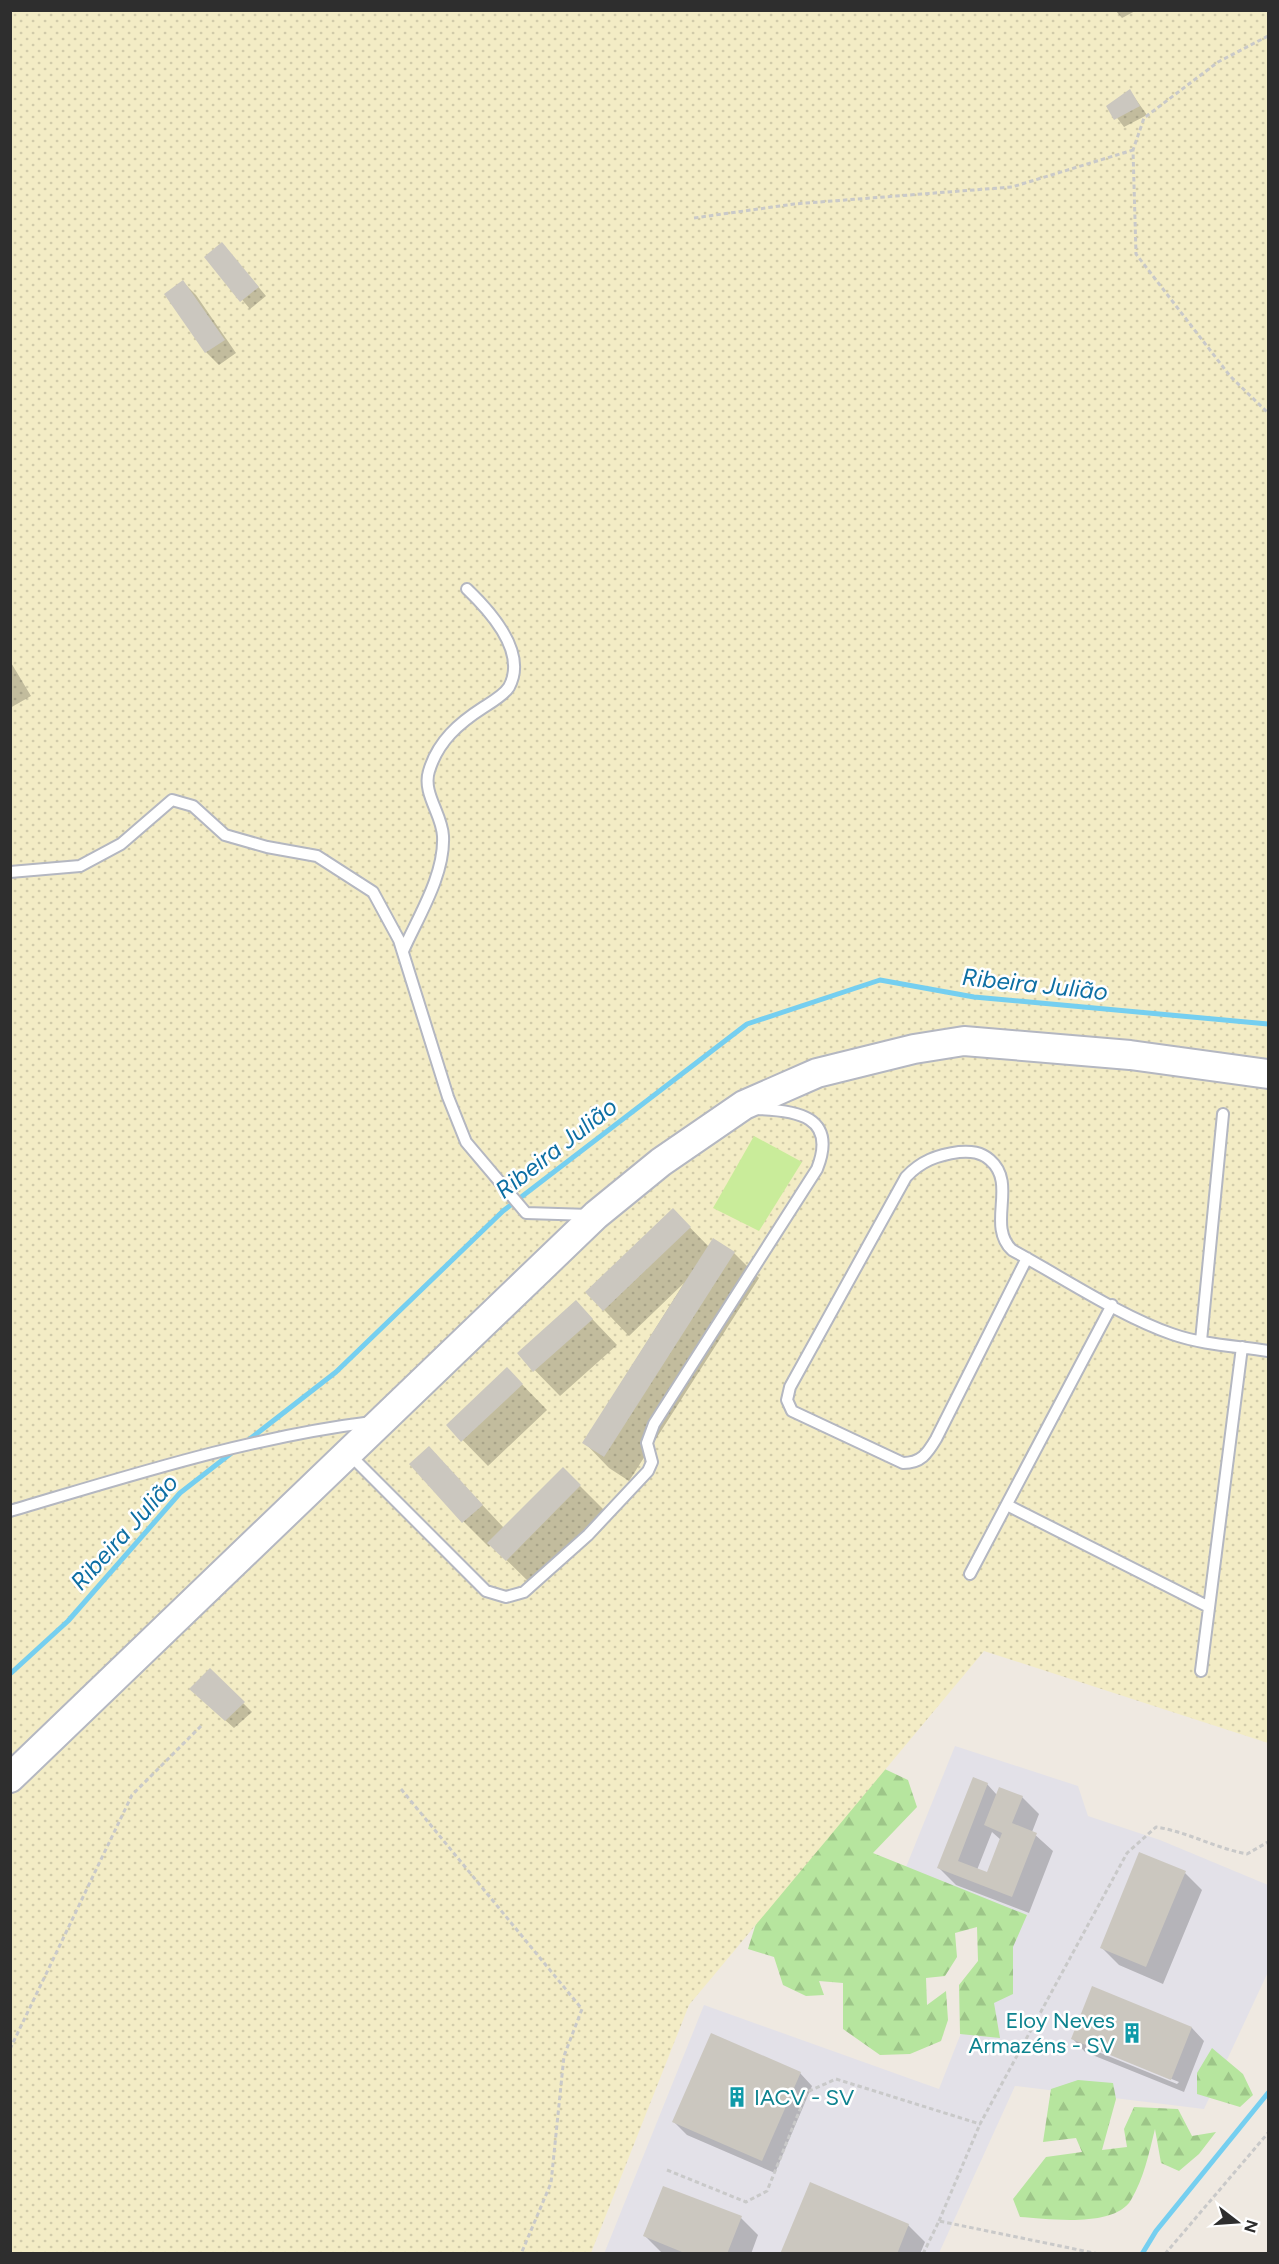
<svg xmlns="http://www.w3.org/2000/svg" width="1279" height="2264" viewBox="0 0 1279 2264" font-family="Figtree,sans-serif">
<defs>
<pattern id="forest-firs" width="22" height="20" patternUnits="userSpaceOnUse" patternTransform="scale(1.5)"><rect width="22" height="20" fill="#b6e59e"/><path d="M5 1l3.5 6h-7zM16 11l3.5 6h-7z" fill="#9dc588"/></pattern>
<pattern id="sand-dots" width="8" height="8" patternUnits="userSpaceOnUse" patternTransform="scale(1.5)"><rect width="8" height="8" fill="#f3ecc5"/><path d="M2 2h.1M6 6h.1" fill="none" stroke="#d1cbaa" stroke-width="1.8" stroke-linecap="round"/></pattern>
</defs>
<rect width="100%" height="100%" fill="#efe9e1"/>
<!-- industrial -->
<path fill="#e3e1e8" d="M 955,1746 L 1078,1786 L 1088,1816 L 1160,1840 L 1268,1885 L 1268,1972 L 1204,2109 L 1015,2086 L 939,2253 L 604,2254 L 704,2005 L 939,2089 L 1006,1919 L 902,1877 Z"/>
<!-- forest -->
<path fill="url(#forest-firs)" d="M 855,1755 L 908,1780 L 917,1807 L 873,1853 L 1027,1915 L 1013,1947 L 1013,1994 L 994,2003 L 1000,2038 L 960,2034 L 959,1985 L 978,1961 L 977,1927 L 955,1933 L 957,1957 L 945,1976 L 926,1978 L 927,2005 L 946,1991 L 948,2020 L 941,2041 L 910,2054 L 880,2055 L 843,2029 L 843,1983 L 819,1981 L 824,1995 L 806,1996 L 783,1985 L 774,1957 L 748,1949 L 758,1917 Z
M 1212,2048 L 1243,2074 L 1253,2095 L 1240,2107 L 1197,2094 L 1197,2073 Z
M 1078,2080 L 1113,2083 L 1116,2099 L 1102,2150 L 1127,2147 L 1124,2129 L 1134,2107 L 1178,2109 L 1192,2136 L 1216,2132 L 1199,2154 L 1179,2171 L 1161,2163 L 1155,2129 C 1149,2153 1144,2178 1131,2200 C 1114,2228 1049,2219 1020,2217 L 1013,2199 L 1046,2157 L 1082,2152 L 1076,2138 L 1043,2142 L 1051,2089 Z"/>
<!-- sand -->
<path fill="url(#sand-dots)" d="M 11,11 L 1268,11 L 1268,1743 L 984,1651 L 689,2005 L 591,2253 L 11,2254 Z"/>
<!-- pitch -->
<path fill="#c9ec9a" d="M 754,1136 L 802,1162 L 759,1231 L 713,1208 Z"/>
<!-- shadow -->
<path fill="#0003" fill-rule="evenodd" d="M 1115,10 L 1137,10 L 1122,18 Z
M 1130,91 L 1147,115 L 1124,127 L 1108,106 Z
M 222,244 L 266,296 L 250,309 L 206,257 Z
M 183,282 L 196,295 L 236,353 L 219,365 L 206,352 L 166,294 Z
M 10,661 L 31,696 L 10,708 Z
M 673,1210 L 709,1247 L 734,1253 L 759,1278 L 629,1481 L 609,1468 L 584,1442 L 684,1283 L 629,1336 L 587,1292 Z
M 576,1302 L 617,1345 L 560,1396 L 519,1354 Z
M 507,1369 L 547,1410 L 488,1466 L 448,1425 Z
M 429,1448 L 504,1528 L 563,1469 L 605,1511 L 532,1585 L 491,1545 L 489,1547 L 464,1522 L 411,1464 Z
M 210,1670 L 252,1712 L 234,1728 L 199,1697 Z
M 987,1784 L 997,1795 L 1022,1797 L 1039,1814 L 1032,1832 L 1053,1851 L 1029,1913 L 956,1885 L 939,1868 ZM 992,1832 L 1001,1840 L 988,1874 L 977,1870 Z
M 1185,1873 L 1202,1890 L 1163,1984 L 1119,1965 L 1102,1948 Z
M 1093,1988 L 1192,2028 L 1204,2041 L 1184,2092 L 1085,2052 L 1073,2039 ZM 1086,2044 L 1179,2082 L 1177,2084 L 1086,2047 Z
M 800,2073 L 812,2086 L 775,2173 L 687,2135 L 674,2122 Z
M 741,2218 L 758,2235 L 751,2254 L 663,2254 L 645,2236 Z
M 908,2225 L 925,2242 L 920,2254 L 781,2254 Z"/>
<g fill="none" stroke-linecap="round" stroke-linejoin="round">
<!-- stream -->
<path stroke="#75cff0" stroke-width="5" d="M 246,1442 L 336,1372 L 503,1211 L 747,1024 L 880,980 L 974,997 L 1268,1024
M 10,1674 L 68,1621 L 180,1493 L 234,1451
M 1142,2254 L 1156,2231 L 1268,2093"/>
</g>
<!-- building -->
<path fill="#cbc7bf" d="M 1130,89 L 1140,106 L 1114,120 L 1106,106 Z
M 222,242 L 259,287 L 240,302 L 204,257 Z
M 183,280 L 225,340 L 205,353 L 164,294 Z
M 673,1208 L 691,1227 L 603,1311 L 585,1292 Z
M 713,1238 L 735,1252 L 604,1457 L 582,1443 Z
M 576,1300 L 593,1319 L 533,1372 L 517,1353 Z
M 507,1367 L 523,1384 L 461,1442 L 446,1425 Z
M 429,1446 L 483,1505 L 462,1523 L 409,1464 Z
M 563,1467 L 581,1485 L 506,1561 L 487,1543 Z
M 210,1668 L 245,1702 L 225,1721 L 189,1689 Z
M 973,1777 L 988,1783 L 958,1861 L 987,1872 L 1002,1833 L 984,1825 L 999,1787 L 1023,1796 L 1012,1823 L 1037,1833 L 1012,1897 L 937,1868 Z
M 1139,1852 L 1186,1871 L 1146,1967 L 1100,1948 Z
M 1092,1986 L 1192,2027 L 1171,2080 L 1071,2039 Z
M 711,2033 L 801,2072 L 762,2161 L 672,2122 Z
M 810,2182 L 909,2224 L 897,2254 L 780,2254 Z
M 663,2186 L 742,2216 L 727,2254 L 687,2254 L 643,2236 Z"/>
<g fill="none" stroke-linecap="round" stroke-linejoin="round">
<!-- lane casing -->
<g stroke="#b4b7c1" stroke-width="14">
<path id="lane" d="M 10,872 L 80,866 L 121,844 L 172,800 L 193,806 L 225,835 L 267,847 L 317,856 L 373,892 L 399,940 L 448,1097 L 466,1142 L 526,1213 L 590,1215
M 403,951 C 418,917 445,875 443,836 C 442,814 422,793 429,771 C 438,741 459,723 484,707 C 492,702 504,695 509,687 C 528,652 490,611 467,589
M 1027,1258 L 936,1439 C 927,1454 921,1463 903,1463 L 792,1411 L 787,1400 L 790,1387 L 906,1177 C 921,1161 937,1155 959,1152 C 971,1151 981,1152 990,1160 C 1018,1184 986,1225 1012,1250 C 1062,1277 1120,1316 1172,1334 C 1203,1345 1237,1346 1268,1351
M 1201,1341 L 1223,1114
M 350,1455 L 486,1591 L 506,1597 L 524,1592 L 588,1535 L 648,1471 L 652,1462 L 647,1443 L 654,1424 L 817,1169 C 838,1116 796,1110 756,1109
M 1007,1505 L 1209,1607
M 10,1511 C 129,1476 249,1437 372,1422
M 970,1574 L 1112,1305
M 1201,1671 L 1242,1347"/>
</g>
<!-- secondary casing -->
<g stroke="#b4b7c1" stroke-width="32">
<path id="secondary" d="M 10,1778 L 596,1215 L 661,1162 L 744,1105 L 817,1073 L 914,1049 L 964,1041 L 1130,1055 L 1268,1074"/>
</g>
<!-- path -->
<path stroke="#c9c9c9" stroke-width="3" stroke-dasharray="4.5 3" stroke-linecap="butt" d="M 1268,36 L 1218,62 L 1144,118 L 1133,150 L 1136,254 L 1230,376 L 1268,413
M 694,218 L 794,204 L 1012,187 L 1133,150
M 401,1789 L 582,2009 L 564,2056 L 551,2183 L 521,2254
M 10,2049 L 132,1795 L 201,1726
M 667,2170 L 746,2202 L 767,2191 L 807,2092 L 836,2079 L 980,2124 L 1127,1853 L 1156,1827 C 1188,1832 1215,1848 1247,1854 L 1268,1842
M 939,2221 L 980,2124
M 923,2254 L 939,2221 L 1099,2254
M 1165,2254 L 1268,2133"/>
<!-- lane -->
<use href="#lane" stroke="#fff" stroke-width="10"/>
<!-- secondary -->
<use href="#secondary" stroke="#fff" stroke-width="28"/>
</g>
<!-- icons -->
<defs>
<g id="building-bare" transform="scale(1.62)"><path d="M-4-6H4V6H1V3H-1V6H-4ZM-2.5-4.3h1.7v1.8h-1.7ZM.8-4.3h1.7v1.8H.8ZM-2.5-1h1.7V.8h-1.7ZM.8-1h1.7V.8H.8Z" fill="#0f9aa8" stroke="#fff" stroke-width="2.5" paint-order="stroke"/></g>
</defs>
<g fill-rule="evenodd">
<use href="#building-bare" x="1132" y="2033"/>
<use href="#building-bare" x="737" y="2097"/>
</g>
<g text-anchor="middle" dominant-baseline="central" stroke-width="5" stroke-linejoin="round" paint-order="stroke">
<!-- culture labels -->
<g font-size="22" fill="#0d838f" stroke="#fff" text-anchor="end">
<text x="1115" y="2020">Eloy Neves<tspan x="1115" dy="25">Armazéns - SV</tspan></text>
<text x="754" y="2097" text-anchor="start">IACV - SV</text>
</g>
<!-- water labels -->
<g font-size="24" font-style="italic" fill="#0d6fa3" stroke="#fff">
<text transform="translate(1035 984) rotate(6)">Ribeira Julião</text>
<text transform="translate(556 1148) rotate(-38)">Ribeira Julião</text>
<text transform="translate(124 1532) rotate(-48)">Ribeira Julião</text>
</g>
</g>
<!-- border -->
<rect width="1279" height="2264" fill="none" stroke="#2e2e2e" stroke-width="24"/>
<!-- north arrow -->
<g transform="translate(1237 2222) rotate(107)" stroke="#ffffff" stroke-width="4.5" paint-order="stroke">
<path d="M0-4.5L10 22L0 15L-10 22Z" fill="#2e2e2e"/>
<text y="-9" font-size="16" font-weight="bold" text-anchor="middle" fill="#2e2e2e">N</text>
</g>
</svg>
